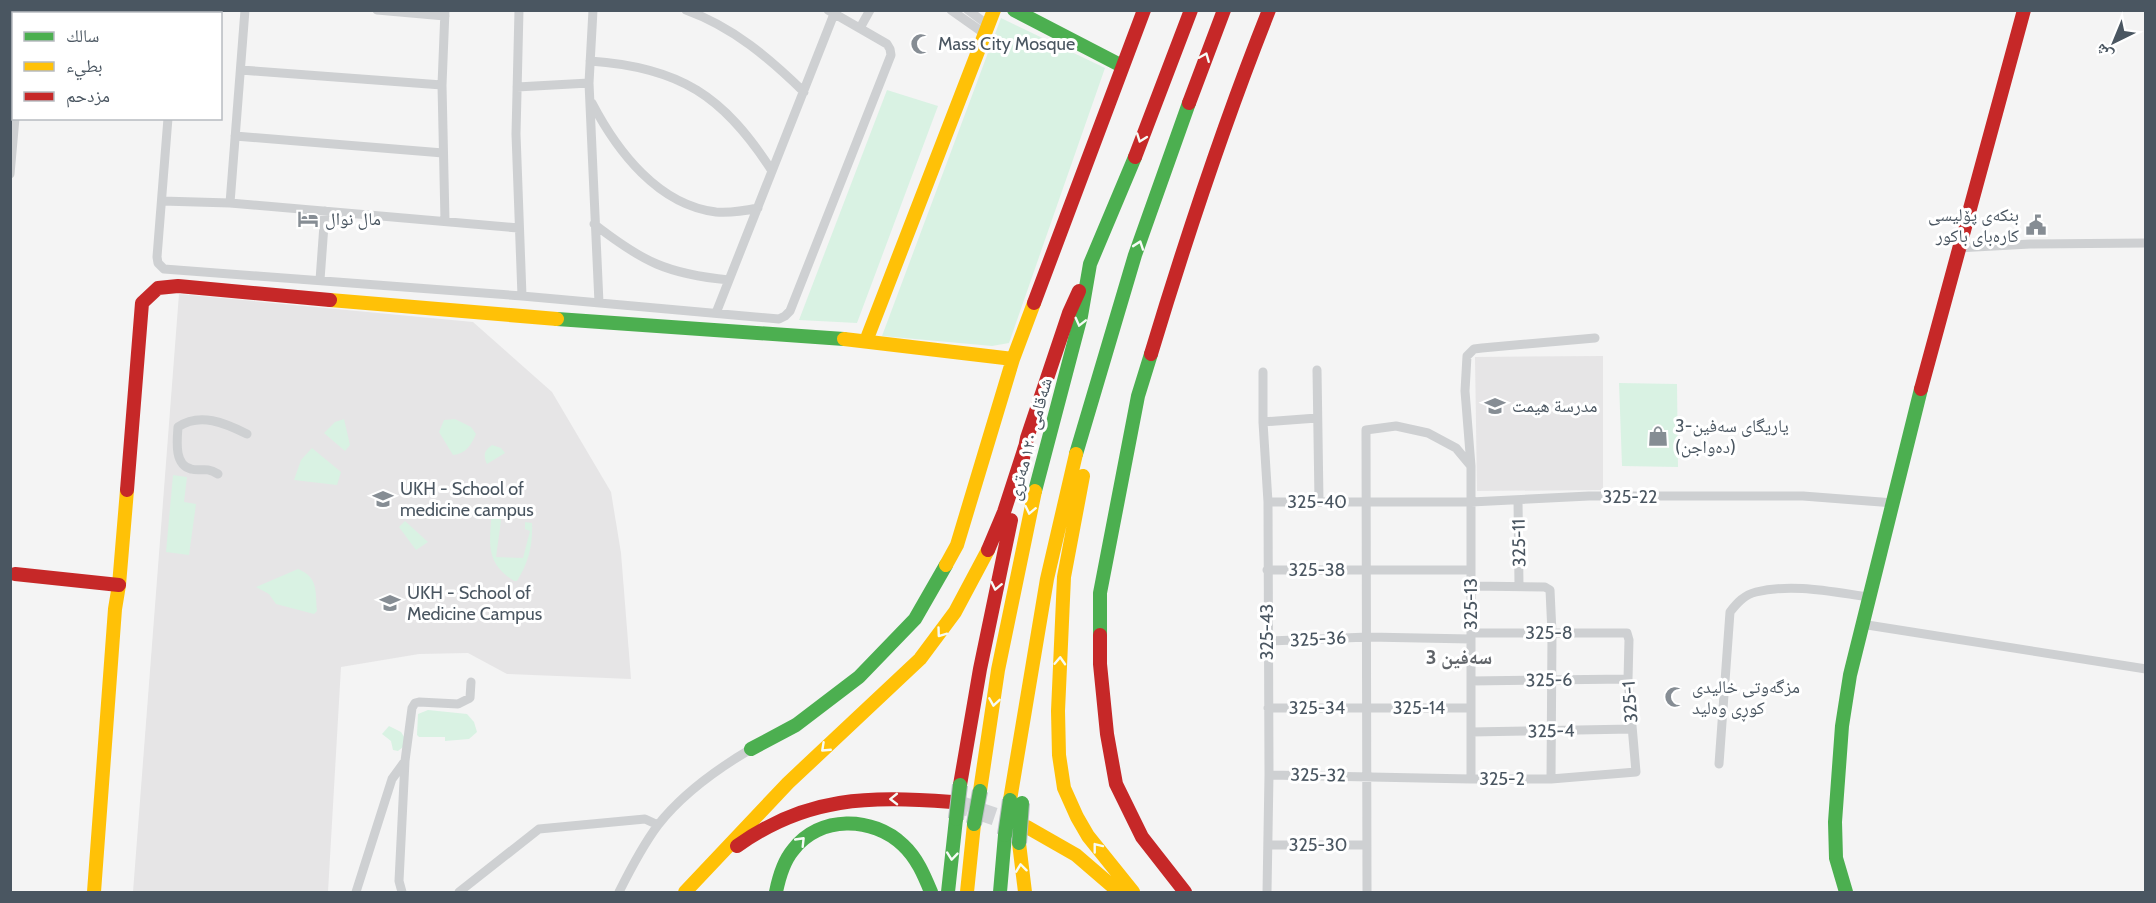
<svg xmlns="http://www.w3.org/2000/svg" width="2156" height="903" viewBox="0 0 2156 903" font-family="Cabin,'Noto Naskh Arabic',sans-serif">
<rect width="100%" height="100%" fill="#f4f4f4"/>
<!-- education -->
<path fill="#e6e5e6" d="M 179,294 L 473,322 L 552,392 L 611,492 L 621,553 L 631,679 L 507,674 L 468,653 L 419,654 L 341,667 L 328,892 L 133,892 Z
M 1603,356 L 1603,490 L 1477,491 L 1475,357 Z"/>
<!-- green -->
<path fill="#d9f2e3" d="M 1001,18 L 1105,68 L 1009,343 L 992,346 L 882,336 Z
M 887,90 L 938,106 L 857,323 L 799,320 Z
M 1619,383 L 1677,384 L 1678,467 L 1622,466 Z
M 344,419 L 350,445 L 345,451 L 324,433 L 335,422 Z
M 455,419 L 471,427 L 476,434 C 471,445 466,454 453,455 L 439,432 L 444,420 Z
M 492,445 L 501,448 L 505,453 L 487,464 C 483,455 484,451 492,445 Z
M 312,448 L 341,472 L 337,485 L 294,480 L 301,460 Z
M 173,475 L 187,477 L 184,502 L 196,504 L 189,555 L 166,552 Z
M 492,506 L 499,506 L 501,521 L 496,557 L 523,558 L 530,531 L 525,529 L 525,522 L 532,523 C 533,544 529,562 517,581 L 514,581 C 482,561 491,539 492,506 Z
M 405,521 L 428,542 L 416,550 L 399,527 Z
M 298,569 C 319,578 315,591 317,611 L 314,614 L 276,604 L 269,594 L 256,587 Z
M 428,710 L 467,714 L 474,722 L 477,732 L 469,739 L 445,741 L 445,737 L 419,737 L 417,735 L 418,714 Z
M 389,726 L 401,732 L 406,740 L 403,747 L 398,751 L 393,750 L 391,741 L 382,734 Z"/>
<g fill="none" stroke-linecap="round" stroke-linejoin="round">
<!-- highway-tunnel -->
<path stroke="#d2d4d7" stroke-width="18" stroke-dasharray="18 9" stroke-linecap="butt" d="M 952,802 L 1020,825"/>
<!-- street -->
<path stroke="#ced0d2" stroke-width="9" d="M 377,10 L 445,16
M 445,10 L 442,85 L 445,221
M 519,10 L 516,134 L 522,296
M 593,10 L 589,83 L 599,303
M 686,10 C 733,27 769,58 804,92
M 951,10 L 985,34
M 968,10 L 988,25
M 23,14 L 23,10
M 177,14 L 177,10
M 860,28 L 870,10
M 590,61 C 680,67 724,96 772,171
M 10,65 L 14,68
M 241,70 L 442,85
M 517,87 L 589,83
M 592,103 C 617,151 658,205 716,212 C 730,213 744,211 758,208
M 168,118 L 157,257 L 158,263 L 164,269 L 522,296 L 779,319 L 785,316 L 790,311 L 891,55 L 890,49 L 887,44 L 828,10
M 235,136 L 443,153
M 10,174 L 15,118
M 162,201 L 230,203 L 518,228
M 230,203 L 245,10
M 594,224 C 643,262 667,274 729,280
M 1957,248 L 2030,244 L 2146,243
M 320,280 L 325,211
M 716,313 L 834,14
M 1317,370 L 1319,501
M 1263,372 L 1263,422 L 1268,502 L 1269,775 L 1267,892
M 1263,422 L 1317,418
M 218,474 C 204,466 202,472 191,469 C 174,465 177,441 178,427 C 200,412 225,423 247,434
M 1518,500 L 1519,585
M 1268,502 L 1471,502 L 1589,496 L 1803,496 L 1894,503
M 1267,570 L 1471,570
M 1471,586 L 1545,587 L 1550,590 L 1552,633 L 1551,779
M 1861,624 L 2146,669
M 1267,641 L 1368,637 L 1471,639
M 1471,681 L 1628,679
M 1268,708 L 1471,708
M 1471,732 L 1632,729
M 1719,764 L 1730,612 C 1737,603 1744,595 1756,592 C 1793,583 1832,592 1869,597
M 1269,775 L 1471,779 L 1551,779 L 1636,772 L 1628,679 L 1629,640 L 1627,633 L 1471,633
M 1471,779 L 1471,466 L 1465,391 L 1467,356 L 1474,349 L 1482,348 L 1595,338
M 1269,845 L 1367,845
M 356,892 L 392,779 L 405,761
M 402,892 L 399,881 L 405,761 L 412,708 L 415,703 L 419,702 L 458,704 L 470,698 L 471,682
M 459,892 L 539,829 L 645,819 L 658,825
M 619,892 C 630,870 643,845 658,825 C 683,793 717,769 751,749
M 1367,892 L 1366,430 L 1396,426 L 1428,433 L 1456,448 L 1471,466"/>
<!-- fast -->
<path stroke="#4caf50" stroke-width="14" d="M 1014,10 L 1122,66
M 557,319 L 844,339
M 1076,454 L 1135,255 L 1189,103
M 1035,491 L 1081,316 L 1090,264 L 1135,157
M 1100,635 L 1100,593 L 1138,396 L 1151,354
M 751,749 L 796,725 L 859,677 L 915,619 L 946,565
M 776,892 C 779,877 783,862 793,850 C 819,815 873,816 903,845 C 917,858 924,875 931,892
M 948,892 L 956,819
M 1000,892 L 1005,835
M 1846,892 L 1836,858 L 1835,822 L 1842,726 L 1850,675 L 1921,389"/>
<!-- slow -->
<path stroke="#ffc107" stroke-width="14" d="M 330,300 L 557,319
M 844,339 L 1013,359
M 866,341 L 994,10
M 1083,476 L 1064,577 L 1058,711 L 1059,755 L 1064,788 L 1077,817 L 1088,836 L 1133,892
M 946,565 L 957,545 L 1013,359 L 1034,303
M 980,791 L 998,670 L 1035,491
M 1010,800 L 1047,579 L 1076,454
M 1027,827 L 1076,855 L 1119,892
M 1019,843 L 1025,892
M 94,892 L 115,609 L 119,585 L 127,490
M 685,892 L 788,783 L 920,659 L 955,612 L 988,550
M 967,892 L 974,824"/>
<!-- jam -->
<path stroke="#c62828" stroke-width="14" d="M 1189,103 L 1224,10
M 1135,157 L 1191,10
M 1034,303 L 1144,10
M 1151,354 C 1186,238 1224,123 1269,10
M 1921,389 L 2024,10
M 1023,458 L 1027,438 L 1069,313 L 1079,291
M 127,490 L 142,303 L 158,288 L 178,286 L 330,300
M 988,550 L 1004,512 L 1025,447
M 15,574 L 119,585
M 1100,635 L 1100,664 L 1107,734 L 1116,784 L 1142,837 L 1185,892
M 960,785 L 980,669 L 1011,520
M 737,846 C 807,796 869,796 952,802"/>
<!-- fast-bridge casing -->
<g stroke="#b9bec3" stroke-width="16" stroke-linecap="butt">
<path id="fast-bridge" d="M 956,819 L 960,785
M 974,824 L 980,791
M 1005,835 L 1010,800
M 1019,843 L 1022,803"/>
</g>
<!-- fast-bridge -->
<use href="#fast-bridge" stroke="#4caf50" stroke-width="14"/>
</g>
<!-- one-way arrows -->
<defs><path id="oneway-chevron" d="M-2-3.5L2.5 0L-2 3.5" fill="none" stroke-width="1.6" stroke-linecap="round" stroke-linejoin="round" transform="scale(1.5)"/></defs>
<g stroke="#f6fbf6">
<use href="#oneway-chevron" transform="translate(1205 57) rotate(-68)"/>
<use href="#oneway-chevron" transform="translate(1141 138) rotate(110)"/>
<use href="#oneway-chevron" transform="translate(1139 245) rotate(-71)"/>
<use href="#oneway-chevron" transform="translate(1080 322) rotate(104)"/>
<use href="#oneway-chevron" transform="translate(1030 510) rotate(102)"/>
<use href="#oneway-chevron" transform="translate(996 586) rotate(102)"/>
<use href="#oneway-chevron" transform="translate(941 633) rotate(126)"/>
<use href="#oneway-chevron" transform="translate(1060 661) rotate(-87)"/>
<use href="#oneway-chevron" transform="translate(994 702) rotate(99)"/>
<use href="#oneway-chevron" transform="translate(825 748) rotate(137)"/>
<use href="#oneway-chevron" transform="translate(894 799) rotate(179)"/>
<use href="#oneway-chevron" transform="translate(801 841) rotate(-46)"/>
<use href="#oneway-chevron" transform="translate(1097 847) rotate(-128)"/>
<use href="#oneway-chevron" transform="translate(952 856) rotate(96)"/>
<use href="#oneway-chevron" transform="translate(1021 868) rotate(-97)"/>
</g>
<!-- icons -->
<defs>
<g id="mosque-bare" transform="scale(1.62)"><path d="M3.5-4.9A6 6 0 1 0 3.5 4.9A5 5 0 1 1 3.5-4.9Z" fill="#868d94" stroke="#fff" stroke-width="2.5" paint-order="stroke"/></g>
<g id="hotel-bare" transform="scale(1.62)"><path d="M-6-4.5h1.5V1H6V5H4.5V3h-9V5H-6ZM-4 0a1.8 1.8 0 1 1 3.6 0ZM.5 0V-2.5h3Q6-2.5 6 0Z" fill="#868d94" stroke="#fff" stroke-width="2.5" paint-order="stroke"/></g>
<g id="civic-bare" transform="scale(1.62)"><path d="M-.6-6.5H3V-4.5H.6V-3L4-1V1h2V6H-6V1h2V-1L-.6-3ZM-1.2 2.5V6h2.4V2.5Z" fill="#868d94" stroke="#fff" stroke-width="2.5" paint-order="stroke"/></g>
<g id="school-bare" transform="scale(1.62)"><path d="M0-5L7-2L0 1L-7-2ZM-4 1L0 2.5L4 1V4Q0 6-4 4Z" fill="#868d94" stroke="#fff" stroke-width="2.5" paint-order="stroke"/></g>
<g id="shop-bare" transform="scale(1.62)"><path d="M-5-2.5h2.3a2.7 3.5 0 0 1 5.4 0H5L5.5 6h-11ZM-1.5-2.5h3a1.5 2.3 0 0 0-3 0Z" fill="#868d94" stroke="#fff" stroke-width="2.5" paint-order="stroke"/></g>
<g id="university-bare" transform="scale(1.62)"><path d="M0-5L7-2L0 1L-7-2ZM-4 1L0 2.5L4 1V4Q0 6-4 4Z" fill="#868d94" stroke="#fff" stroke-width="2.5" paint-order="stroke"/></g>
</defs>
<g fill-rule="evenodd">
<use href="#mosque-bare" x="921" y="44"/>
<use href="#hotel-bare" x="308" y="219"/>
<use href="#civic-bare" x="2036" y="225"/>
<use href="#school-bare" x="1495" y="406"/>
<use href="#shop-bare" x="1658" y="436"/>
<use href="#university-bare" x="383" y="499"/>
<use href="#university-bare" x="390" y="603"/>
<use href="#mosque-bare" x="1675" y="697"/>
</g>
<g text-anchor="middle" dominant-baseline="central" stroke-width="6" stroke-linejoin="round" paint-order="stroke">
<!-- poi labels -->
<g font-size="18" fill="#4a5661" stroke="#fff" text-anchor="start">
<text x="938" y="44">Mass City Mosque</text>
<text x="2019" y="215" text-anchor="end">بنکەی پۆلیسی<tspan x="2019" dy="21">کارەبای باکور</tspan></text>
<text x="325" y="219">مال نوال</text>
<text x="1512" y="406">مدرسة هيمت</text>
<text x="1675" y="426">یاریگای سەفین-3<tspan x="1675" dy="21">(دەواجن)</tspan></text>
<text x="400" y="489">UKH - School of<tspan x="400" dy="21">medicine campus</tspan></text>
<text x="407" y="593">UKH - School of<tspan x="407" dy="21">Medicine Campus</tspan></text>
<text x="1692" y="687">مزگەوتی خالیدی<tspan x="1692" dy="21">کوڕی وەلید</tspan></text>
</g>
<!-- street labels -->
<g font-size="18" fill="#4a5661" stroke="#fff">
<text transform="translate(1030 439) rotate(-75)">شەقامی ١٢٠ مەتری</text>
<text x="1630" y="497">325-22</text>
<text x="1317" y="502">325-40</text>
<text transform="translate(1519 543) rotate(-91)">325-11</text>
<text x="1317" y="570">325-38</text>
<text transform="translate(1471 604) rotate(-90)">325-13</text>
<text transform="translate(1267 632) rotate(-90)">325-43</text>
<text x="1549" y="633">325-8</text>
<text transform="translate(1318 639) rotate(-3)">325-36</text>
<text transform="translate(1549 680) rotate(-1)">325-6</text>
<text transform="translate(1630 702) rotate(-94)">325-1</text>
<text x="1317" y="708">325-34</text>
<text x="1419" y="708">325-14</text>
<text transform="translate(1551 731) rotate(-1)">325-4</text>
<text transform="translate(1318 775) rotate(1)">325-32</text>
<text x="1502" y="779">325-2</text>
<text x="1318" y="845">325-30</text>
</g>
<!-- neighbourhood labels -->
<g font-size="20" font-weight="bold" fill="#5f6368" stroke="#fff">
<text x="1459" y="657">سەفین 3</text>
</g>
</g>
<!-- border -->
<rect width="2156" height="903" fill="none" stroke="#4a5661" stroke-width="24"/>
<!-- legend -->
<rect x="12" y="12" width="210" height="108" fill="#ffffff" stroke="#b7bbc0" stroke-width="1.5"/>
<rect x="24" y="32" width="30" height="9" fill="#4caf50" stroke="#b7bbc0" stroke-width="1.5"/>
<text x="66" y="42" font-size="18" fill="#4a5661">سالك</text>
<rect x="24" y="62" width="30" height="9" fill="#ffc107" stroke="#b7bbc0" stroke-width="1.5"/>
<text x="66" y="72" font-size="18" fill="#4a5661">بطيء</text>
<rect x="24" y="92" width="30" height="9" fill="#c62828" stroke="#b7bbc0" stroke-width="1.5"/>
<text x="66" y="102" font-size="18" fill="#4a5661">مزدحم</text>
<!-- north arrow -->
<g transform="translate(2114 42) rotate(223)" stroke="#ffffff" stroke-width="4.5" paint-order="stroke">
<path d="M0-4.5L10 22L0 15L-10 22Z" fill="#4a5661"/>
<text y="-9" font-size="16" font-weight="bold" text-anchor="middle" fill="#4a5661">ش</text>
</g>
</svg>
